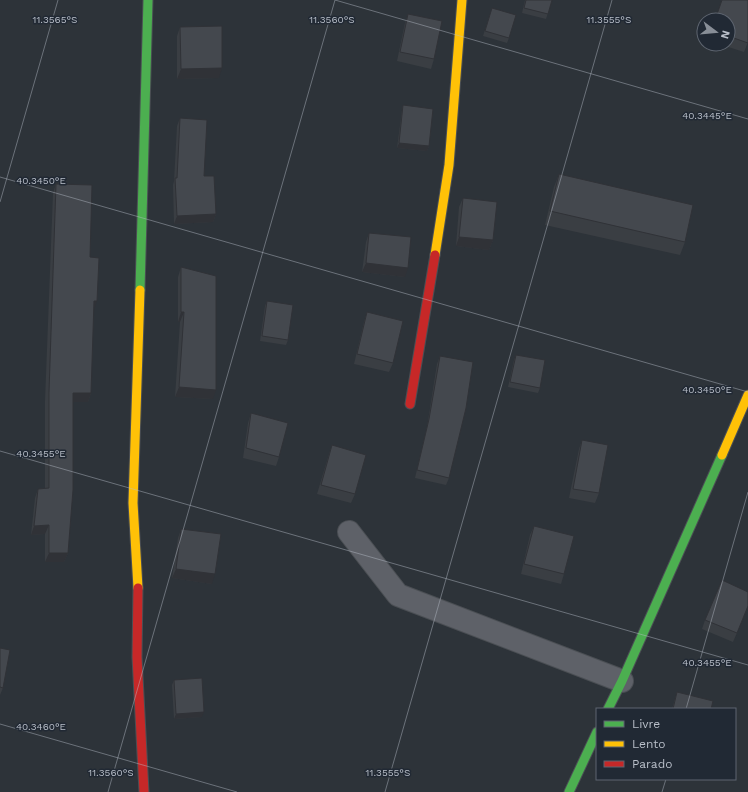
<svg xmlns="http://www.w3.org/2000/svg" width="748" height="792" viewBox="0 0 748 792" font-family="'Work Sans',sans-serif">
<rect width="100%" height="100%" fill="#2d3339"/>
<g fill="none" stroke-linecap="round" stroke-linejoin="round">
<!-- street casing -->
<g stroke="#4b4f54" stroke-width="24">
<path id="street" d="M 349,532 L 398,595 L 622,681"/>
</g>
<!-- fast casing -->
<g stroke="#4b4f54" stroke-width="11">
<path id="fast" d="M 140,290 L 148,0
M 608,709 L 622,681 L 722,455
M 569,792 L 597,732"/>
</g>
<!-- slow casing -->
<g stroke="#4b4f54" stroke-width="11">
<path id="slow" d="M 435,255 L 449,165 L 462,0
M 722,455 L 748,395
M 138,588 L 133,503 L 140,290"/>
</g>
<!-- jam casing -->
<g stroke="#4b4f54" stroke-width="11">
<path id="jam" d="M 410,404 L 435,255
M 138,588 L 137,657 L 144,792"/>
</g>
<!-- street -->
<use href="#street" stroke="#5e6168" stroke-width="22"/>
<!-- fast -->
<use href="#fast" stroke="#4caf50" stroke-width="9"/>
<!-- slow -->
<use href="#slow" stroke="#ffc107" stroke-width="9"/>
<!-- jam -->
<use href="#jam" stroke="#c62828" stroke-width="9"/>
</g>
<!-- wall -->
<path fill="#3a3e43" d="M 525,0 L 552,0 L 546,19 L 522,13 Z
M 722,0 L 748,0 L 748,42 L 744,52 L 719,44 L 728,44 L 728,20 L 715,20 Z
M 492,8 L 509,38 L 507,43 L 483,36 Z
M 408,14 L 434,59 L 431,69 L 397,61 L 405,23 Z
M 180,27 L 219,78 L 177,79 L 177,36 Z
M 403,105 L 429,146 L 427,151 L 397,148 L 402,110 Z
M 180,118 L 204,176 L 216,214 L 213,222 L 174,224 L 173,185 L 174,181 L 177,126 Z
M 559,174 L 685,242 L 680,255 L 545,225 L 554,187 Z
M 56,184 L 90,257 L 93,310 L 91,393 L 88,402 L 73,402 L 68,553 L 64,562 L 45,562 L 45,534 L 31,535 L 35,498 L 38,489 L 45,488 L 45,401 L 53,193 Z
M 463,198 L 493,240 L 489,250 L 456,246 L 459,207 Z
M 369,233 L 405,277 L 362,272 L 366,242 Z
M 181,267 L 213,399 L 175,397 L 180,322 L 178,322 L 178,277 Z
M 267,301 L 288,340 L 286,345 L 260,341 L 265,306 Z
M 367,312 L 393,363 L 389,372 L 354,364 L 364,322 Z
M 516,355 L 540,388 L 538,393 L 508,387 L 514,360 Z
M 440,356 L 449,478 L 446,485 L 415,478 L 427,427 L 437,364 Z
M 251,413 L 279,457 L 276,466 L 243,458 L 248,423 Z
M 582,440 L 599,493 L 595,503 L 569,498 L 579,449 Z
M 332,445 L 355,494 L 351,503 L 317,494 L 329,454 Z
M 534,526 L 564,574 L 561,584 L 521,574 L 530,535 Z
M 181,529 L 212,584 L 172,578 L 178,538 Z
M 748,608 L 733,642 L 702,629 L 705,620 Z
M 0,648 L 3,688 L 0,695 Z
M 174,680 L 202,717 L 174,719 L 172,685 Z
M 677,692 L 711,709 L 672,709 Z"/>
<!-- shaded-wall -->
<path fill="#303237" d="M 222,68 L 219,78 L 177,79 L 181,69 Z
M 399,143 L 429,146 L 427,151 L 397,148 Z
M 216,214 L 213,222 L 174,224 L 177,216 Z
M 459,237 L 493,240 L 489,250 L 456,246 Z
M 366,263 L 408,268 L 405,277 L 362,272 Z
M 94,301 L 97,301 L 94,310 Z
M 181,312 L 184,312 L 180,322 L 178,322 Z
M 179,387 L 216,390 L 213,399 L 175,397 Z
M 73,393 L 91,393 L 88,402 L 70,402 Z
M 49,525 L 45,534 L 31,535 L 34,526 Z
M 49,553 L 68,553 L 64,562 L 45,562 Z
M 176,569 L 215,574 L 212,584 L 172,578 Z
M 748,606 L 748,608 L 733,642 L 737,633 Z
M 204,712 L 202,717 L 174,719 L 176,714 Z"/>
<!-- building -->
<path fill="#44484e" stroke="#303237" d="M 526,0 L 552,0 L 548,14 L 524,8 Z
M 722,0 L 748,0 L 748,43 L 728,36 L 728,20 L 715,20 Z
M 492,8 L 516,15 L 509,38 L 485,31 Z
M 408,14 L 442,21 L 434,59 L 400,52 Z
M 222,26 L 222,68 L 181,69 L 180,27 Z
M 403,105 L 433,109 L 429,146 L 399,143 Z
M 180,118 L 207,120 L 204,176 L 214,176 L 216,214 L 177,216 L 175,178 L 177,178 Z
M 559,174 L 693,205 L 685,242 L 550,211 Z
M 56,184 L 92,185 L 90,257 L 99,258 L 97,301 L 94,301 L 91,393 L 73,393 L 73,490 L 68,553 L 49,553 L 49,525 L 34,526 L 38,489 L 49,488 L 49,392 Z
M 463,198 L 497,202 L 493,240 L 459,237 Z
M 369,233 L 411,237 L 408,268 L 366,263 Z
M 181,267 L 216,276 L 216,390 L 179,387 L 184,312 L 181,312 Z
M 267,301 L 293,305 L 288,340 L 262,336 Z
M 367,312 L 403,321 L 393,363 L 357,354 Z
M 516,355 L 545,360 L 540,388 L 510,382 Z
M 440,356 L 473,362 L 466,408 L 449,478 L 417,470 L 429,419 Z
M 251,413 L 288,423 L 279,457 L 246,448 Z
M 582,440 L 608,445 L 599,493 L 573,489 Z
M 332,445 L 366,455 L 355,494 L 321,485 Z
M 534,526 L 574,536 L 564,574 L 524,564 Z
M 181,529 L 221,534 L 215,574 L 176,569 Z
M 722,580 L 748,592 L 748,606 L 737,633 L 705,620 Z
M 0,648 L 10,650 L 3,688 L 0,687 Z
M 202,678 L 204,712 L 176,714 L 174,680 Z
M 677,692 L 713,701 L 711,709 L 673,709 Z"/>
<!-- ticks -->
<path fill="none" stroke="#b9bfc9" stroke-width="1" stroke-opacity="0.45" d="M 335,0 L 748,119M 0,177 L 748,392M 0,202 L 58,0M 0,451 L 748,665M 686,709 L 748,492M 0,724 L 237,792M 108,792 L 335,0M 385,792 L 612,0M 662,792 L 666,779"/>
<g font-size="10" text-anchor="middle" fill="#b9bfc9" stroke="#212934" stroke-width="3" stroke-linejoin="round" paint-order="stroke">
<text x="55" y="23">11.3565°S</text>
<text x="332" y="23">11.3560°S</text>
<text x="609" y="23">11.3555°S</text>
<text x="707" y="119">40.3445°E</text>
<text x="41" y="184">40.3450°E</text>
<text x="707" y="393">40.3450°E</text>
<text x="41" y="457">40.3455°E</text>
<text x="707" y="666">40.3455°E</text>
<text x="41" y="730">40.3460°E</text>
<text x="111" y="776">11.3560°S</text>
<text x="388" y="776">11.3555°S</text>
</g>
<!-- legend -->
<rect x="596" y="708" width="140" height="72" fill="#212934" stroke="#5e6570"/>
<rect x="604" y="721" width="20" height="6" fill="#4caf50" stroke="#5e6570"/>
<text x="632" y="728" font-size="12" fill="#b9bfc9">Livre</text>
<rect x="604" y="741" width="20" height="6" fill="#ffc107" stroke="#5e6570"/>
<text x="632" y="748" font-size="12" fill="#b9bfc9">Lento</text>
<rect x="604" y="761" width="20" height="6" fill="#c62828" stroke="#5e6570"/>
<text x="632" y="768" font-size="12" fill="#b9bfc9">Parado</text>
<!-- north arrow -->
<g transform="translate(716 32) rotate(106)"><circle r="19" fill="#212934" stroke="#5e6570"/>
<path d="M0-3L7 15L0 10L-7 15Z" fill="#888e97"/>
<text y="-6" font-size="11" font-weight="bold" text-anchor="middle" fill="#b9bfc9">N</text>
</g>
</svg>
